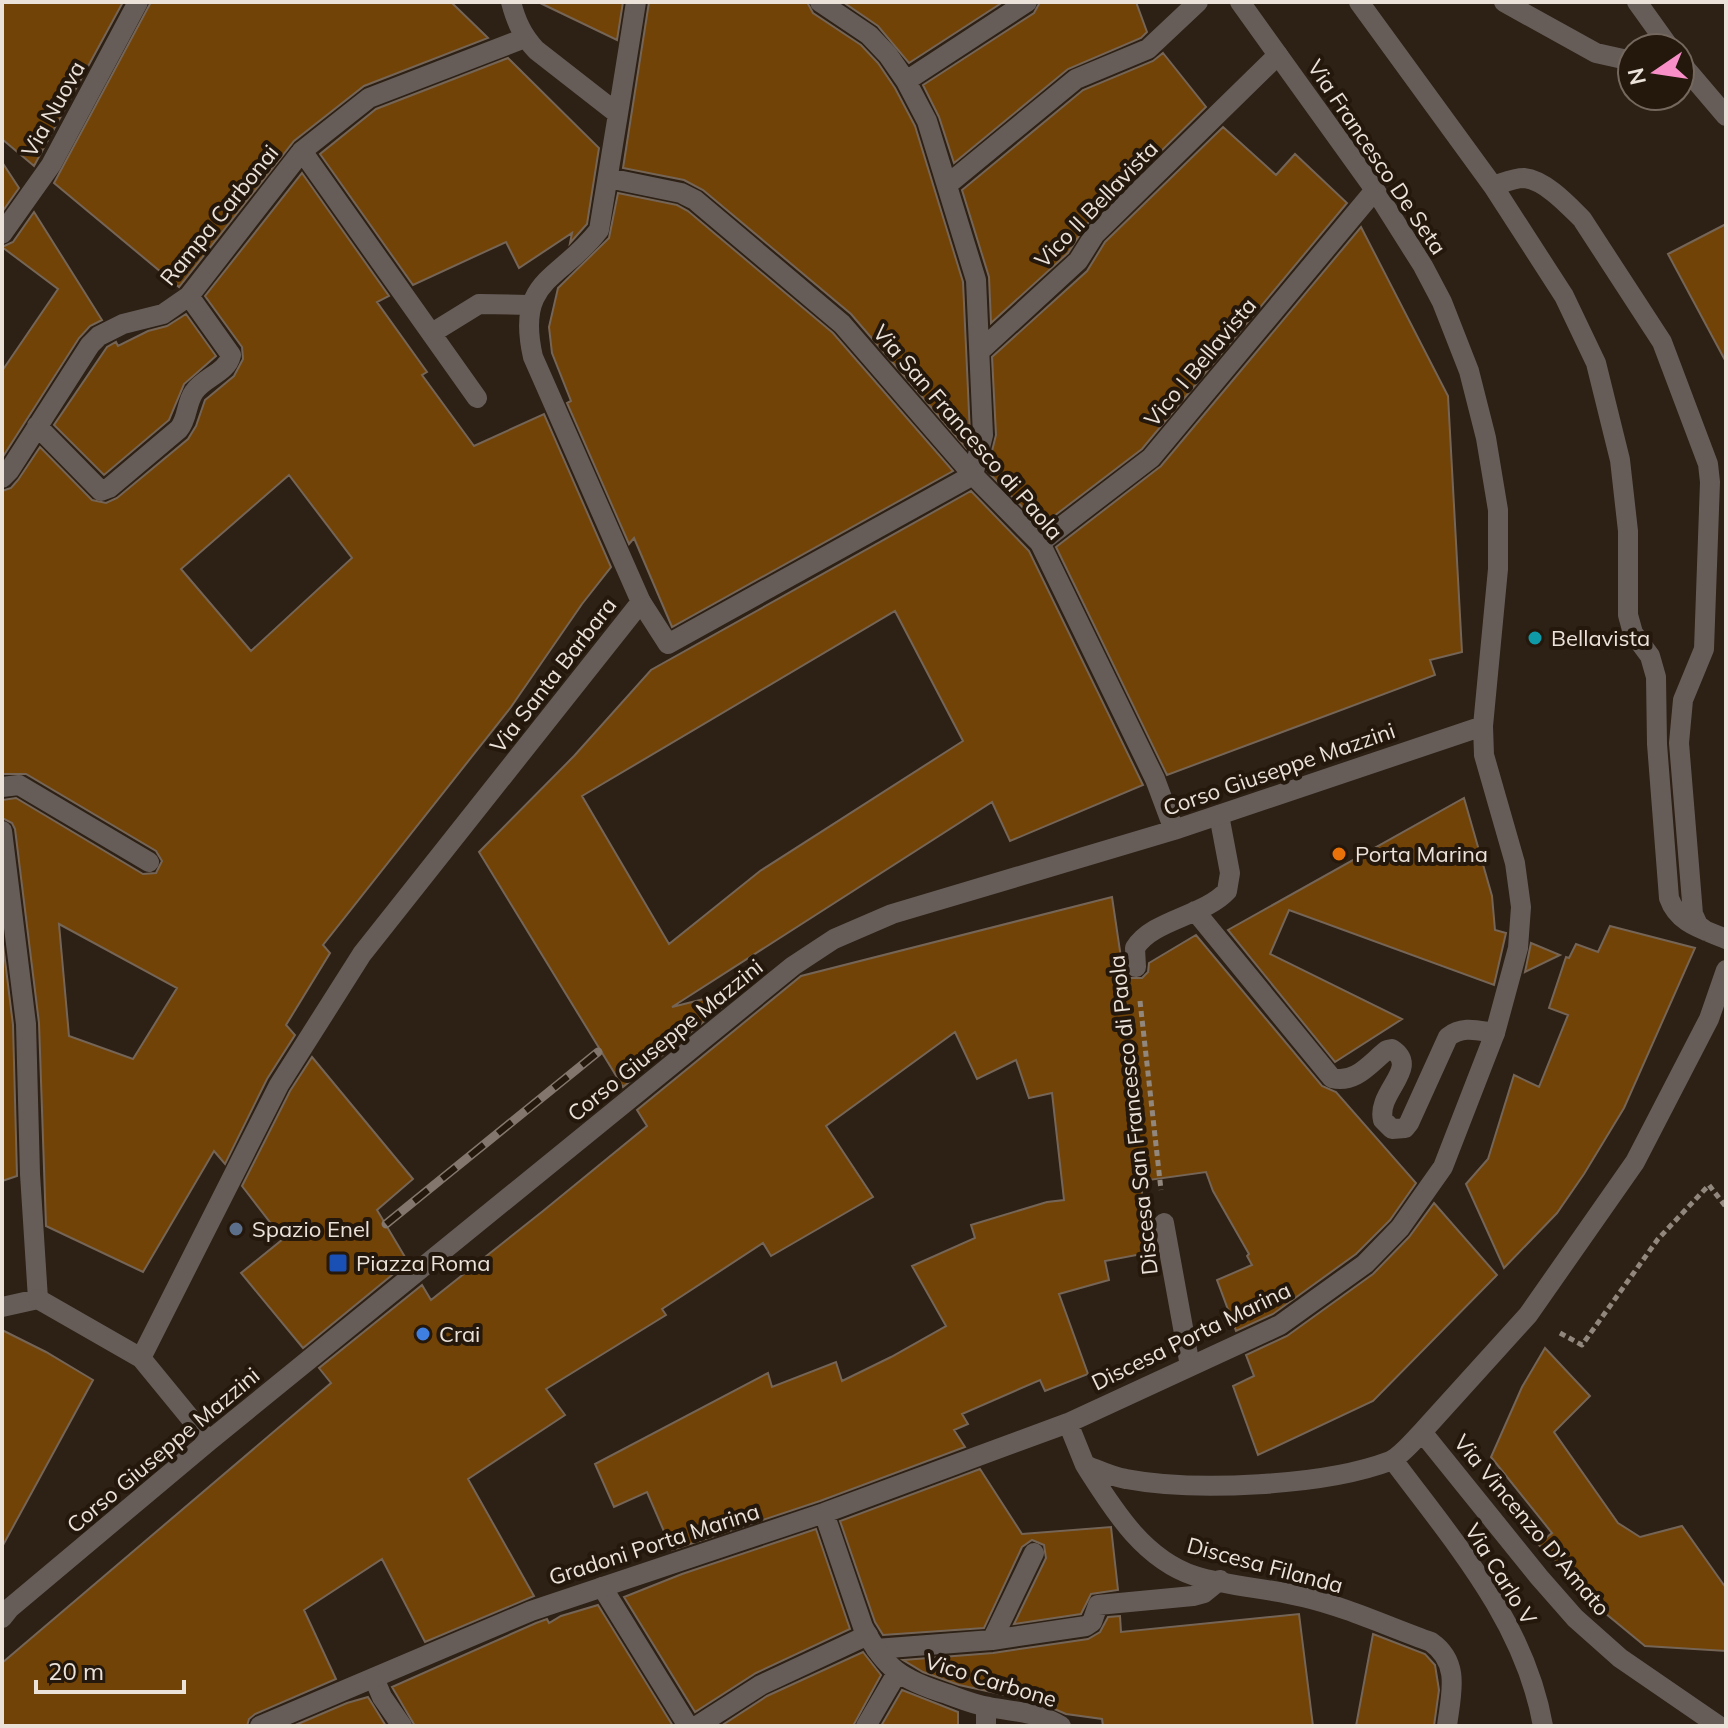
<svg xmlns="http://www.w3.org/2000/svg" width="1728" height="1728" viewBox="0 0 1728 1728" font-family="Mulish,sans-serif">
<rect width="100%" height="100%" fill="#2d2014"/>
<!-- building -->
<path fill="#724306" stroke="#756557" stroke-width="2" fill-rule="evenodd" d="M 2,2 L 123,2 L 34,166 L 2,139 Z
M 151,2 L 451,2 L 488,38 L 364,86 L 294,141 L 179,287 L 54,183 Z
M 538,2 L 623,2 L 617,40 Z
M 649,2 L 807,2 L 813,13 L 861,45 L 878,63 L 895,88 L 915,126 L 963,282 L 970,434 L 966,448 L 851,314 L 703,190 L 684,180 L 623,168 Z
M 843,2 L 1003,2 L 909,63 L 878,26 Z
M 1040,2 L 1136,2 L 1147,32 L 1141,38 L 1068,69 L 954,163 L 939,117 L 923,85 L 1034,13 Z
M 1163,53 L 1206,107 L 1086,225 L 1068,253 L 991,323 L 989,277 L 962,190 L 1083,90 L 1153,61 Z
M 508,58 L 599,148 L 587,224 L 570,243 L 572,233 L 519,268 L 506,242 L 413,285 L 320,154 L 376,109 Z
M 1223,127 L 1276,175 L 1295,154 L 1347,203 L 1142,449 L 1041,526 L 987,471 L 996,435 L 992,357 L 1087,271 L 1105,242 Z
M 2,162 L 19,188 L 2,212 Z
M 302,173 L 389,296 L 377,302 L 427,372 L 422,375 L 474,446 L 544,414 L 611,567 L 582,604 L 511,707 L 323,945 L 330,953 L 286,1025 L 295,1035 L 267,1079 L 225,1164 L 214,1151 L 143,1272 L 46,1226 L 39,1023 L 15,829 L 12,823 L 2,818 L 2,800 L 16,798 L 143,874 L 156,873 L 162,861 L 156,851 L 26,774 L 2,774 L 2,491 L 11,488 L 18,480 L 40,447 L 92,500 L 106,503 L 117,498 L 188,439 L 196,426 L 205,400 L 234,376 L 243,359 L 242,347 L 205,296 ZM 289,475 L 352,558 L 251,651 L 181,569 ZM 59,924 L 177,988 L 133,1059 L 69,1036 Z
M 618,193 L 677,205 L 688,211 L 833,333 L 953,471 L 672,627 L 634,538 L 629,544 L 567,403 L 571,401 L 552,353 L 549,327 L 558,288 L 609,238 Z
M 34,212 L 102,320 L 90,326 L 79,338 L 2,458 L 2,371 L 58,289 L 2,247 L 13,242 Z
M 1726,224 L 1726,362 L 1668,254 Z
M 1361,227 L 1448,396 L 1462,652 L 1430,660 L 1435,675 L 1167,775 L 1056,547 L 1161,466 Z
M 186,314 L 216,356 L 184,384 L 169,420 L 104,475 L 54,425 L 107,347 L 116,342 L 118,346 L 148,331 L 167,326 Z
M 971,491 L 1029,551 L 1143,785 L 1010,841 L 992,802 L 672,1007 L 744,989 L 623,1087 L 479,852 L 574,756 L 651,670 ZM 895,611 L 963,741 L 760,871 L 669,944 L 582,796 Z
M 1464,798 L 1492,896 L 1495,930 L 1506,933 L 1494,985 L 1289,910 L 1270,954 L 1402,1019 L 1335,1062 L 1228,930 Z
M 1112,897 L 1124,978 L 1142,978 L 1148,972 L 1149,963 L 1196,935 L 1322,1086 L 1336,1092 L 1416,1183 L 1390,1220 L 1356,1254 L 1273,1314 L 1236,1331 L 1217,1280 L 1252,1265 L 1247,1256 L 1249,1254 L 1213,1191 L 1206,1172 L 1141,1181 L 1147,1253 L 1105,1261 L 1109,1280 L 1059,1294 L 1088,1374 L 1045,1391 L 1040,1380 L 962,1414 L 968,1424 L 954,1430 L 965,1447 L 820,1501 L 672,1550 L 647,1492 L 614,1507 L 595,1464 L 768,1373 L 772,1387 L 836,1362 L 842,1381 L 891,1357 L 946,1326 L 912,1266 L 975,1238 L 971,1225 L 1047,1202 L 1064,1200 L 1052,1093 L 1029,1098 L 1016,1060 L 977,1079 L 955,1032 L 826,1126 L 873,1197 L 771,1256 L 763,1243 L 662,1309 L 666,1315 L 546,1389 L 565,1415 L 468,1479 L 534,1596 L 425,1642 L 382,1559 L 304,1610 L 336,1679 L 255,1714 L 249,1719 L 247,1726 L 2,1726 L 2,1663 L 331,1383 L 319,1368 L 422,1285 L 431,1300 L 543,1211 L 647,1126 L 637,1110 L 801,976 Z
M 1610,926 L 1695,948 L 1624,1108 L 1584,1174 L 1557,1213 L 1504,1268 L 1466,1184 L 1488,1159 L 1514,1075 L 1539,1087 L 1568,1015 L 1549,1008 L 1566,957 L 1569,958 L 1576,944 L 1598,952 Z
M 2,936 L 13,1025 L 17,1176 L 2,1181 Z
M 1531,943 L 1560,955 L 1525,972 Z
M 312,1057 L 413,1179 L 377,1210 L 408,1262 L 303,1348 L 241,1273 L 283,1239 L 242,1186 L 290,1091 Z
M 1434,1203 L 1497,1275 L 1373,1401 L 1258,1455 L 1233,1386 L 1254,1376 L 1246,1355 L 1287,1336 L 1373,1274 L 1409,1237 Z
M 2,1330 L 46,1352 L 93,1380 L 2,1547 Z
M 1545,1348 L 1590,1396 L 1554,1432 L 1618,1523 L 1640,1537 L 1682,1526 L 1726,1588 L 1726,1651 L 1645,1646 L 1588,1599 L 1590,1596 L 1538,1544 L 1552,1533 L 1491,1457 L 1522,1387 Z
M 980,1469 L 1022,1534 L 1111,1527 L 1118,1590 L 1091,1594 L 1081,1614 L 1014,1624 L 1046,1558 L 1044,1545 L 1032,1540 L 1022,1547 L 984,1628 L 883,1635 L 875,1622 L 840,1521 Z
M 816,1529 L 850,1629 L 756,1673 L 695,1712 L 624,1597 L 682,1574 Z
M 598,1605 L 673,1726 L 415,1726 L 392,1687 L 536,1623 L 547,1619 L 549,1623 L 561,1616 Z
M 1299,1614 L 1313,1726 L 1103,1726 L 1102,1719 L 1066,1714 L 1038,1702 L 959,1685 L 923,1672 L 903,1660 L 993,1653 L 1088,1639 L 1100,1632 L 1108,1617 L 1120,1616 L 1121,1632 Z
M 1373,1634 L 1425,1654 L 1435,1665 L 1439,1690 L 1434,1726 L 1356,1726 Z
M 863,1652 L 881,1675 L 853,1726 L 721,1726 L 767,1696 Z
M 902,1690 L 958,1712 L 958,1726 L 881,1726 Z
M 368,1697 L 386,1726 L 293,1726 L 347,1703 Z"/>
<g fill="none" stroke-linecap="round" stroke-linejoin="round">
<!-- path -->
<path stroke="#92877d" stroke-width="5" stroke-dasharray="6 4" stroke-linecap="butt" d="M 1140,1001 L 1161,1190
M 1560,1333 L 1582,1345 L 1658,1239 L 1709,1185 L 1726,1207"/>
<!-- service -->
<path stroke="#665d59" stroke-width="20" d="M 1359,2 L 1493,186 C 1503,183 1513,178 1524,178 C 1545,180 1568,205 1582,219 L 1662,342 L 1708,464 L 1710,482 L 1704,649 L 1683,700 L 1679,743 L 1693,914 L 1698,925 L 1706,931
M 906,81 L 1027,2
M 302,151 L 477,398
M 947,185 L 1076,79 L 1148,49 L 1198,2
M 1493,186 L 1564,296 L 1596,363 L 1620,460 L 1628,531 L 1628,615 L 1633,633 L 1650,656 L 1656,677 L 1657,744 L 1669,898 C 1678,924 1703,929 1726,939
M 432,333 L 479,304 L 530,305
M 981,350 L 1078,261 L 1095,234 L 1278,55
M 37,426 L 101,491 L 109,488 L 179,429 C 188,418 186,403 194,392 C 204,377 227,373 231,355 L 189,296
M 2,478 L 9,471 L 90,345 L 99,336 L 123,324 L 163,314 L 189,296 L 302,151 L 369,98 L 525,38
M 1040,543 L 1151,458 L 1375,190
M 641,602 L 668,644 L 973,475 L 983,435 L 976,280 L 927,121 L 906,81 L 888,55 L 869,35 L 820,2
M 2,787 L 19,785 L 149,862
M 2,831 L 26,1024 L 30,1174 L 38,1299 L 2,1307
M 1195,911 L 1332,1078 C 1356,1084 1370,1063 1387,1050 L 1392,1049 C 1421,1068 1376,1092 1383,1120 L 1392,1129 L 1405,1128 L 1409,1123 L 1448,1037 C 1463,1025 1479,1031 1495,1033
M 1136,967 L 1135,948 C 1152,920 1204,916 1227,891 L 1230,873 L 1219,815
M 1164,1223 L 1190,1366
M 602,1587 L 688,1726
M 992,1640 L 1034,1553
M 876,1649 L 992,1640 L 1086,1626 L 1092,1622 L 1098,1605 L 1193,1596 L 1204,1593 L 1220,1580
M 374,1678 L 382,1697 L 402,1726
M 986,1707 L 986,1726
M 697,1726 L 761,1685 L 868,1635"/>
<!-- minor -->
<path stroke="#665d59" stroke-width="20" d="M 1504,2 L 1596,53 L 1632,61
M 1637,2 L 1670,48
M 1680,62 L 1726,116
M 618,114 L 636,2
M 608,178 L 681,193 L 695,200 L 842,324 L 973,475 L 1040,543 L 1155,779 L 1174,830
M 2,234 L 51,165 L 138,2
M 38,1299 L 141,1358
M 1068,1423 L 1085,1465 C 1098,1470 1112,1477 1126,1479 C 1195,1492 1324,1486 1390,1461 C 1401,1456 1413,1441 1422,1432 L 1539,1577 L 1575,1618 L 1620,1658 L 1719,1726
M 1422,1432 L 1528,1315 L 1635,1162 L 1709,1019 L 1726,970
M 209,1441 L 141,1358 L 279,1085 L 362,954 L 641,602 L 533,357 C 515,278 560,281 599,230 L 618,114 L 536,50 C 522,35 516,21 511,2
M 1393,1460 C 1454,1542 1525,1622 1543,1726
M 1085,1465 C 1113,1509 1143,1559 1195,1576 C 1230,1587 1268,1588 1303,1597 C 1346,1607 1389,1627 1431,1642 C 1461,1663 1451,1694 1447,1726
M 824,1513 L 863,1627 C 885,1669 902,1680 947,1694 C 961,1699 975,1705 989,1707 C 1015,1712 1038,1712 1061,1726
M 2,1618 L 10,1608 L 209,1441 L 793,966 L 834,939 L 892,914 L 1174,830 L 1483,726
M 260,1726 L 531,1611 L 824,1513 L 1068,1423 L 1280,1325 L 1365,1264 L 1400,1228 L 1443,1167 L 1495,1033 L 1518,948 L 1521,907 L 1515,863 L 1484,755 L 1483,726 L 1498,569 L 1498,510 L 1486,438 L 1469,371 L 1442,302 L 1423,266 L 1375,190 L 1240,2
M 866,1726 L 897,1673"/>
<!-- rail casing -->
<g stroke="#83776d" stroke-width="9">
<path id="rail" d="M 386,1224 L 598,1052"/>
</g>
<!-- rail -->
<use href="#rail" stroke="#24170b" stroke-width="6" stroke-dasharray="18" stroke-linecap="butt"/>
</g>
<!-- markers -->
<circle fill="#0f9aa8" stroke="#24170b" stroke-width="3" cx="1535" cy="638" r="8"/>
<circle fill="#e8710a" stroke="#24170b" stroke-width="3" cx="1339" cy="854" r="8"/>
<circle fill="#5c6f8a" stroke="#24170b" stroke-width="3" cx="236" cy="1229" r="8"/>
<rect fill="#1a4fb4" stroke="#24170b" stroke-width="3" x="328" y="1253" width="20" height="20" rx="4"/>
<circle fill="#3f7fe0" stroke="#24170b" stroke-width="3" cx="423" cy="1334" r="8"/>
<g text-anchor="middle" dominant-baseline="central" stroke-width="8" stroke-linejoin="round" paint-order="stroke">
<!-- street labels -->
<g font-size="22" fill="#ebe2da" stroke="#24170b">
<text transform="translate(53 109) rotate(-61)">Via Nuova</text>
<text transform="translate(1377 157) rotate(56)">Via Francesco De Seta</text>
<text transform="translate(1096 204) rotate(-46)">Vico II Bellavista</text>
<text transform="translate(219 215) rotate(-51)">Rampa Carbonai</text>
<text transform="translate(1200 362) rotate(-50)">Vico I Bellavista</text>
<text transform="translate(968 432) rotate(49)">Via San Francesco di Paola</text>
<text transform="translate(553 675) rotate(-52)">Via Santa Barbara</text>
<text transform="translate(1279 769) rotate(-19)">Corso Giuseppe Mazzini</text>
<text transform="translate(665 1040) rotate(-39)">Corso Giuseppe Mazzini</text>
<text transform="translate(1133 1115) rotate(-96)">Discesa San Francesco di Paola</text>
<text transform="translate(1191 1336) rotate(-26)">Discesa Porta Marina</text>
<text transform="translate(163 1450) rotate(-40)">Corso Giuseppe Mazzini</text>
<text transform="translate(1532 1525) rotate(50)">Via Vincenzo D'Amato</text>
<text transform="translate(654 1544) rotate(-18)">Gradoni Porta Marina</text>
<text transform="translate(1265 1565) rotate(15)">Discesa Filanda</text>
<text transform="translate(1501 1574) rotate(58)">Via Carlo V</text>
<text transform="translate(991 1680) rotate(17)">Vico Carbone</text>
</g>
<!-- poi labels -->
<g font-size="22" fill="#ebe2da" stroke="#24170b" text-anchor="start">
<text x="1551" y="638">Bellavista</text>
<text x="1355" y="854">Porta Marina</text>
<text x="252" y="1229">Spazio Enel</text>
<text x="356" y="1263">Piazza Roma</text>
<text x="439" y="1334">Crai</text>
</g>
</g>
<!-- border -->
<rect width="1728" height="1728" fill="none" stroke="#ebe2da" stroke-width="8"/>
<!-- north arrow -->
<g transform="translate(1656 72) rotate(257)"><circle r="38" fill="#24170b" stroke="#74685e" stroke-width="2"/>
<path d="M0-6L14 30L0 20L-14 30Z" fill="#f98fc9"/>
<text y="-12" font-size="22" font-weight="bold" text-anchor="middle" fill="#ebe2da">N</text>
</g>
<!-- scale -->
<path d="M36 1680v12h148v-12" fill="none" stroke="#ebe2da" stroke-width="4"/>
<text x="48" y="1680" font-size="24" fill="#ebe2da" stroke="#24170b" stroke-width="6" paint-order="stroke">20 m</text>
</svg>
